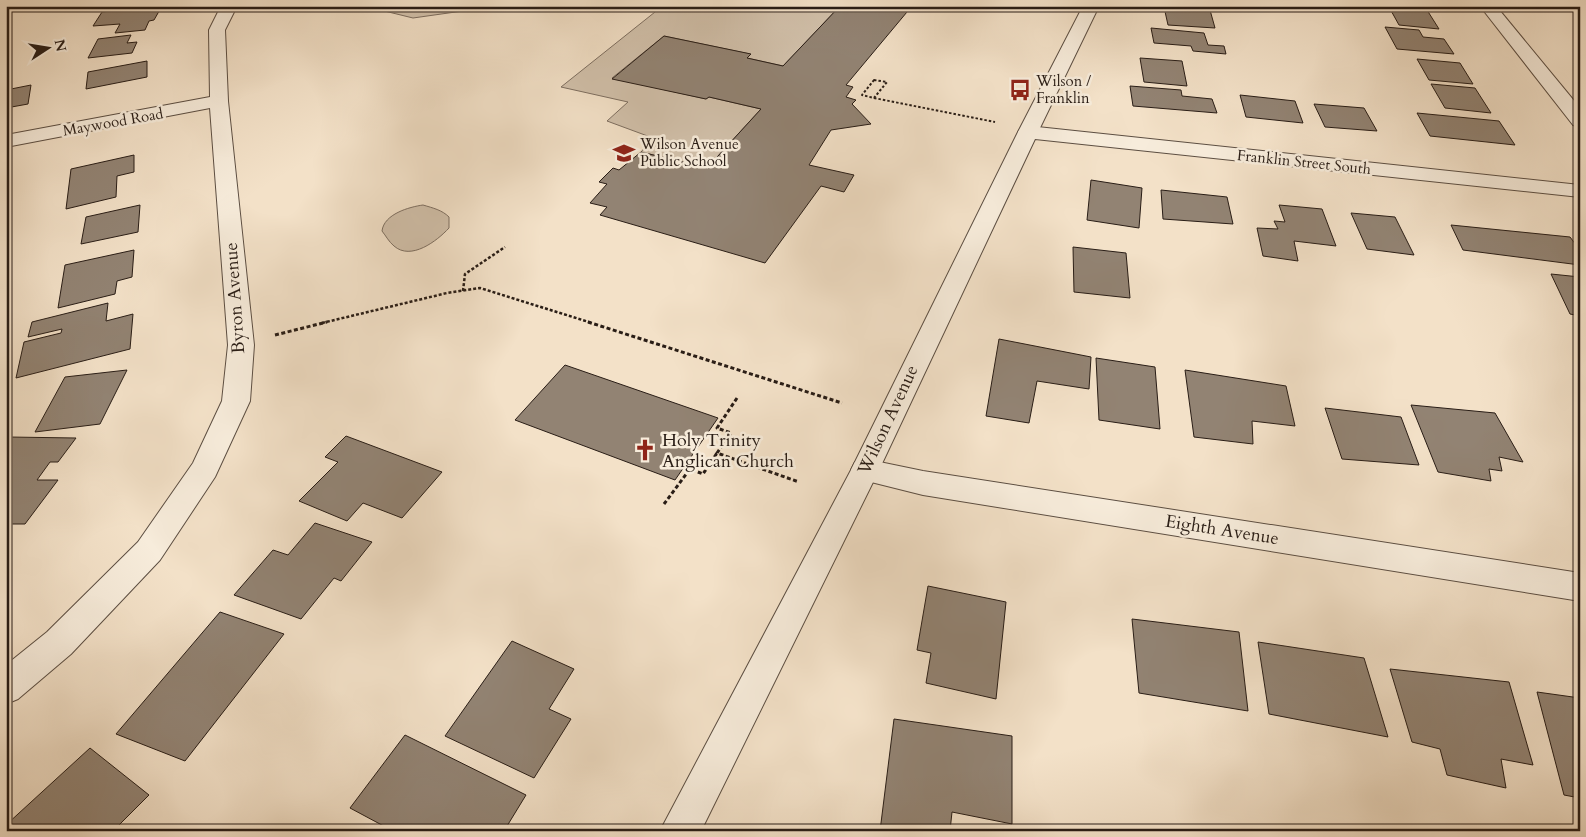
<svg xmlns="http://www.w3.org/2000/svg" width="1586" height="837" viewBox="0 0 1586 837" font-family="Cardo,serif">
<rect width="100%" height="100%" fill="#f3e1c8"/>
<filter id="stains"><feTurbulence type="fractalNoise" baseFrequency=".004" numOctaves="4"/><feColorMatrix values="0 0 0 0 .2 0 0 0 0 .09 0 0 0 0 .02 0 0 0 .5 -.17"/></filter>
<radialGradient id="worn" r=".72"><stop offset=".6" stop-color="#630" stop-opacity="0"/><stop offset="1" stop-color="#630" stop-opacity=".3"/></radialGradient>
<!-- green -->
<path fill="#d1c0aa" stroke="#7d6e60" d="M 364,6 L 498,6 L 413,18 Z
M 654,6 L 840,6 L 783,66 L 747,58 L 750,54 L 664,36 L 612,78 L 706,99 L 709,97 L 761,109 L 707,168 L 641,152 L 653,138 L 607,121 L 628,102 L 561,87 L 655,12 Z
M 423,205 C 433,208 442,210 449,217 L 449,228 C 437,241 411,261 394,246 C 389,242 386,236 382,231 C 384,214 409,207 423,205 Z"/>
<!-- building -->
<path fill="#928373" stroke="#291d16" d="M 162,6 L 154,20 L 149,21 L 145,30 L 115,33 L 120,24 L 93,26 L 102,12 Z
M 840,6 L 912,6 L 846,85 L 853,87 L 846,97 L 856,100 L 852,104 L 871,124 L 831,130 L 809,165 L 854,175 L 844,192 L 821,186 L 765,263 L 600,215 L 607,207 L 590,203 L 607,184 L 599,182 L 613,168 L 619,170 L 641,152 L 707,168 L 761,109 L 709,97 L 706,99 L 612,79 L 664,36 L 751,54 L 747,58 L 783,66 Z
M 1164,7 L 1210,10 L 1215,28 L 1168,25 Z
M 1389,7 L 1427,10 L 1439,29 L 1399,25 Z
M 1385,27 L 1419,30 L 1423,37 L 1444,39 L 1454,54 L 1397,49 Z
M 1151,28 L 1204,33 L 1208,45 L 1224,46 L 1226,54 L 1193,51 L 1191,46 L 1154,43 Z
M 131,35 L 127,43 L 137,42 L 132,53 L 88,58 L 98,39 Z
M 1140,58 L 1182,61 L 1187,86 L 1144,82 Z
M 1417,59 L 1460,63 L 1473,84 L 1429,80 Z
M 147,61 L 147,77 L 86,89 L 88,72 Z
M 1431,84 L 1475,88 L 1491,113 L 1445,108 Z
M 31,85 L 28,104 L 6,108 L 6,90 Z
M 1130,86 L 1181,90 L 1182,96 L 1212,99 L 1217,113 L 1133,106 Z
M 1240,95 L 1295,101 L 1303,123 L 1246,117 Z
M 1314,104 L 1364,108 L 1377,131 L 1325,127 Z
M 1417,113 L 1499,121 L 1515,145 L 1430,136 Z
M 134,155 L 134,172 L 117,176 L 116,197 L 66,209 L 71,169 Z
M 1091,180 L 1142,188 L 1139,228 L 1087,220 Z
M 1161,190 L 1227,197 L 1233,224 L 1163,219 Z
M 140,205 L 138,232 L 81,244 L 86,217 Z
M 1279,205 L 1322,209 L 1336,246 L 1294,241 L 1298,261 L 1263,256 L 1257,228 L 1278,229 L 1274,221 L 1285,222 Z
M 1351,213 L 1395,217 L 1414,255 L 1367,249 Z
M 1451,225 L 1570,237 L 1580,250 L 1580,265 L 1463,250 Z
M 1073,247 L 1126,253 L 1130,298 L 1074,292 Z
M 134,250 L 132,277 L 117,281 L 115,294 L 58,308 L 65,265 Z
M 1551,274 L 1580,277 L 1580,316 L 1570,314 Z
M 108,303 L 106,321 L 133,314 L 130,349 L 16,378 L 24,342 L 61,333 L 62,329 L 28,337 L 32,322 Z
M 999,339 L 1091,357 L 1089,389 L 1037,381 L 1029,423 L 986,416 Z
M 1096,358 L 1155,367 L 1160,429 L 1099,420 Z
M 565,365 L 718,418 L 675,480 L 515,420 Z
M 127,370 L 100,424 L 35,432 L 65,377 Z
M 1185,370 L 1286,386 L 1295,426 L 1252,421 L 1253,444 L 1194,437 Z
M 1411,405 L 1495,413 L 1523,462 L 1499,457 L 1502,471 L 1489,469 L 1491,481 L 1438,472 Z
M 1325,408 L 1401,417 L 1419,465 L 1342,459 Z
M 346,436 L 442,472 L 402,518 L 363,503 L 347,521 L 299,501 L 338,462 L 325,457 Z
M 9,437 L 76,438 L 58,462 L 50,462 L 37,480 L 58,480 L 25,524 L 6,524 L 6,441 Z
M 315,523 L 372,542 L 341,581 L 334,578 L 301,619 L 234,595 L 273,550 L 288,555 Z
M 928,586 L 1006,602 L 996,699 L 926,683 L 931,653 L 917,650 Z
M 220,612 L 284,634 L 185,761 L 116,734 Z
M 1132,619 L 1239,632 L 1248,711 L 1139,693 Z
M 512,641 L 574,669 L 549,709 L 571,719 L 534,778 L 445,736 Z
M 1258,642 L 1364,658 L 1388,737 L 1269,714 Z
M 1390,669 L 1509,682 L 1533,765 L 1501,759 L 1506,788 L 1447,775 L 1440,749 L 1412,742 Z
M 1537,692 L 1580,698 L 1580,798 L 1564,795 Z
M 894,719 L 1012,736 L 1012,824 L 952,812 L 950,831 L 880,831 Z
M 405,735 L 526,795 L 504,831 L 393,831 L 350,808 Z
M 90,748 L 149,795 L 113,831 L 6,831 L 6,825 Z"/>
<g fill="none" stroke-linecap="round" stroke-linejoin="round">
<!-- minor casing -->
<g stroke="#5c4e42" stroke-width="2">
<path id="minor" d="M 221,6 L 237,6 L 225,30 L 228,101 L 254,345 L 250,401 L 215,477 L 160,560 L 71,654 L 18,699 L 6,704 L 6,665 L 47,632 L 138,542 L 193,463 L 222,401 L 228,345 L 210,108 L 6,147 L 6,135 L 210,97 L 209,30 Z
M 1083,6 L 1099,6 L 1038,132 L 1035,136 L 1028,138 L 1021,136 L 1018,132 Z
M 1480,6 L 1496,6 L 1580,108 L 1580,127 L 1573,125 Z
M 865,459 L 923,471 L 1580,573 L 1580,601 L 923,495 L 855,478 L 851,470 L 855,462 Z"/>
</g>
<!-- tertiary casing -->
<g stroke="#5c4e42" stroke-width="2">
<path id="tertiary" d="M 1028,126 L 1580,185 L 1580,197 L 1035,139 L 879,470 L 701,831 L 660,831 L 851,470 L 1018,132 L 1021,128 Z"/>
</g>
<!-- path-far2 -->
<path stroke="#291d16" stroke-width="2" stroke-dasharray="2.5 2" stroke-linecap="butt" d="M 874,80 L 887,82 L 874,98 L 862,95 Z
M 874,98 L 995,122"/>
<!-- path-far1 -->
<path stroke="#291d16" stroke-width="2.5" stroke-dasharray="3 2" stroke-linecap="butt" d="M 463,291 L 465,274 L 505,247
M 322,323 L 447,293 L 480,288 L 592,323"/>
<!-- path -->
<path stroke="#291d16" stroke-width="3" stroke-dasharray="4 2.5" stroke-linecap="butt" d="M 588,322 L 842,403
M 275,335 L 327,322
M 737,398 L 717,428 L 731,433 L 717,453 L 799,482
M 664,504 L 690,469 L 703,474 L 717,453"/>
<!-- minor -->
<use href="#minor" fill="#f7ecdb" fill-rule="evenodd"/>
<!-- tertiary -->
<use href="#tertiary" fill="#f7ecdb" fill-rule="evenodd"/>
</g>
<!-- icons -->
<defs>
<g id="bus-bare" transform="scale(1.725)"><path d="M-5-6H5V4H4V6H2V4H-2V6H-4V4H-5ZM-3.5-4V0h7V-4ZM-3.5 1.2v1.5H-2V1.2ZM2 1.2v1.5H3.5V1.2Z" fill="#8f2418" stroke="#f7ecdb" stroke-width="2.5" paint-order="stroke"/></g>
<g id="school-bare" transform="scale(1.725)"><path d="M0-5L7-2L0 1L-7-2ZM-4 1L0 2.5L4 1V4Q0 6-4 4Z" fill="#8f2418" stroke="#f7ecdb" stroke-width="2.5" paint-order="stroke"/></g>
<g id="church-bare" transform="scale(1.725)"><path d="M-1.2-6h2.4v3.5h3.3v2.4h-3.3V6h-2.4V-.1h-3.3v-2.4h3.3Z" fill="#8f2418" stroke="#f7ecdb" stroke-width="2.5" paint-order="stroke"/></g>
</defs>
<g fill-rule="evenodd">
<use href="#bus-bare" x="1020" y="90"/>
<use href="#school-bare" x="624" y="153"/>
<use href="#church-bare" x="645" y="450"/>
</g>
<g text-anchor="middle" dominant-baseline="central" stroke-width="5" stroke-linejoin="round" paint-order="stroke">
<!-- far-poi labels -->
<g font-size="15" fill="#291d16" stroke="#f7ecdb" text-anchor="start">
<text x="1036" y="81">Wilson /<tspan x="1036" dy="17">Franklin</tspan></text>
<text x="640" y="144">Wilson Avenue<tspan x="640" dy="17">Public School</tspan></text>
</g>
<!-- far-street labels -->
<g font-size="15" fill="#291d16" stroke="#f7ecdb">
<text transform="translate(113 122) rotate(-10)">Maywood Road</text>
<text transform="translate(1304 162) rotate(6)">Franklin Street South</text>
</g>
<!-- street labels -->
<g font-size="18" fill="#291d16" stroke="#f7ecdb">
<text transform="translate(235 298) rotate(-94)">Byron Avenue</text>
<text transform="translate(888 420) rotate(-65)">Wilson Avenue</text>
<text transform="translate(1222 530) rotate(9)">Eighth Avenue</text>
</g>
<!-- poi labels -->
<g font-size="18" fill="#291d16" stroke="#f7ecdb" text-anchor="start">
<text x="662" y="440">Holy Trinity<tspan x="662" dy="21">Anglican Church</tspan></text>
</g>
</g>
<!-- margin -->
<rect width="1586" height="837" fill="none" stroke="#f3e1c8" stroke-width="25"/>
<rect x="8" y="8" width="1571" height="822" fill="none" stroke="#291d16" stroke-width="2.5"/>
<rect x="12" y="12" width="1561" height="812" fill="none" stroke="#291d16"/>
<!-- north arrow -->
<g transform="translate(48 48) rotate(78)" stroke="#f7ecdb" stroke-width="4" paint-order="stroke">
<path d="M0-4L9 19L0 12L-9 19Z" fill="#291d16"/>
<text y="-8" font-size="14" font-weight="bold" text-anchor="middle" fill="#291d16">N</text>
</g>
<rect width="100%" height="100%" filter="url(#stains)"/>
<rect width="100%" height="100%" fill="url(#worn)"/>
</svg>
